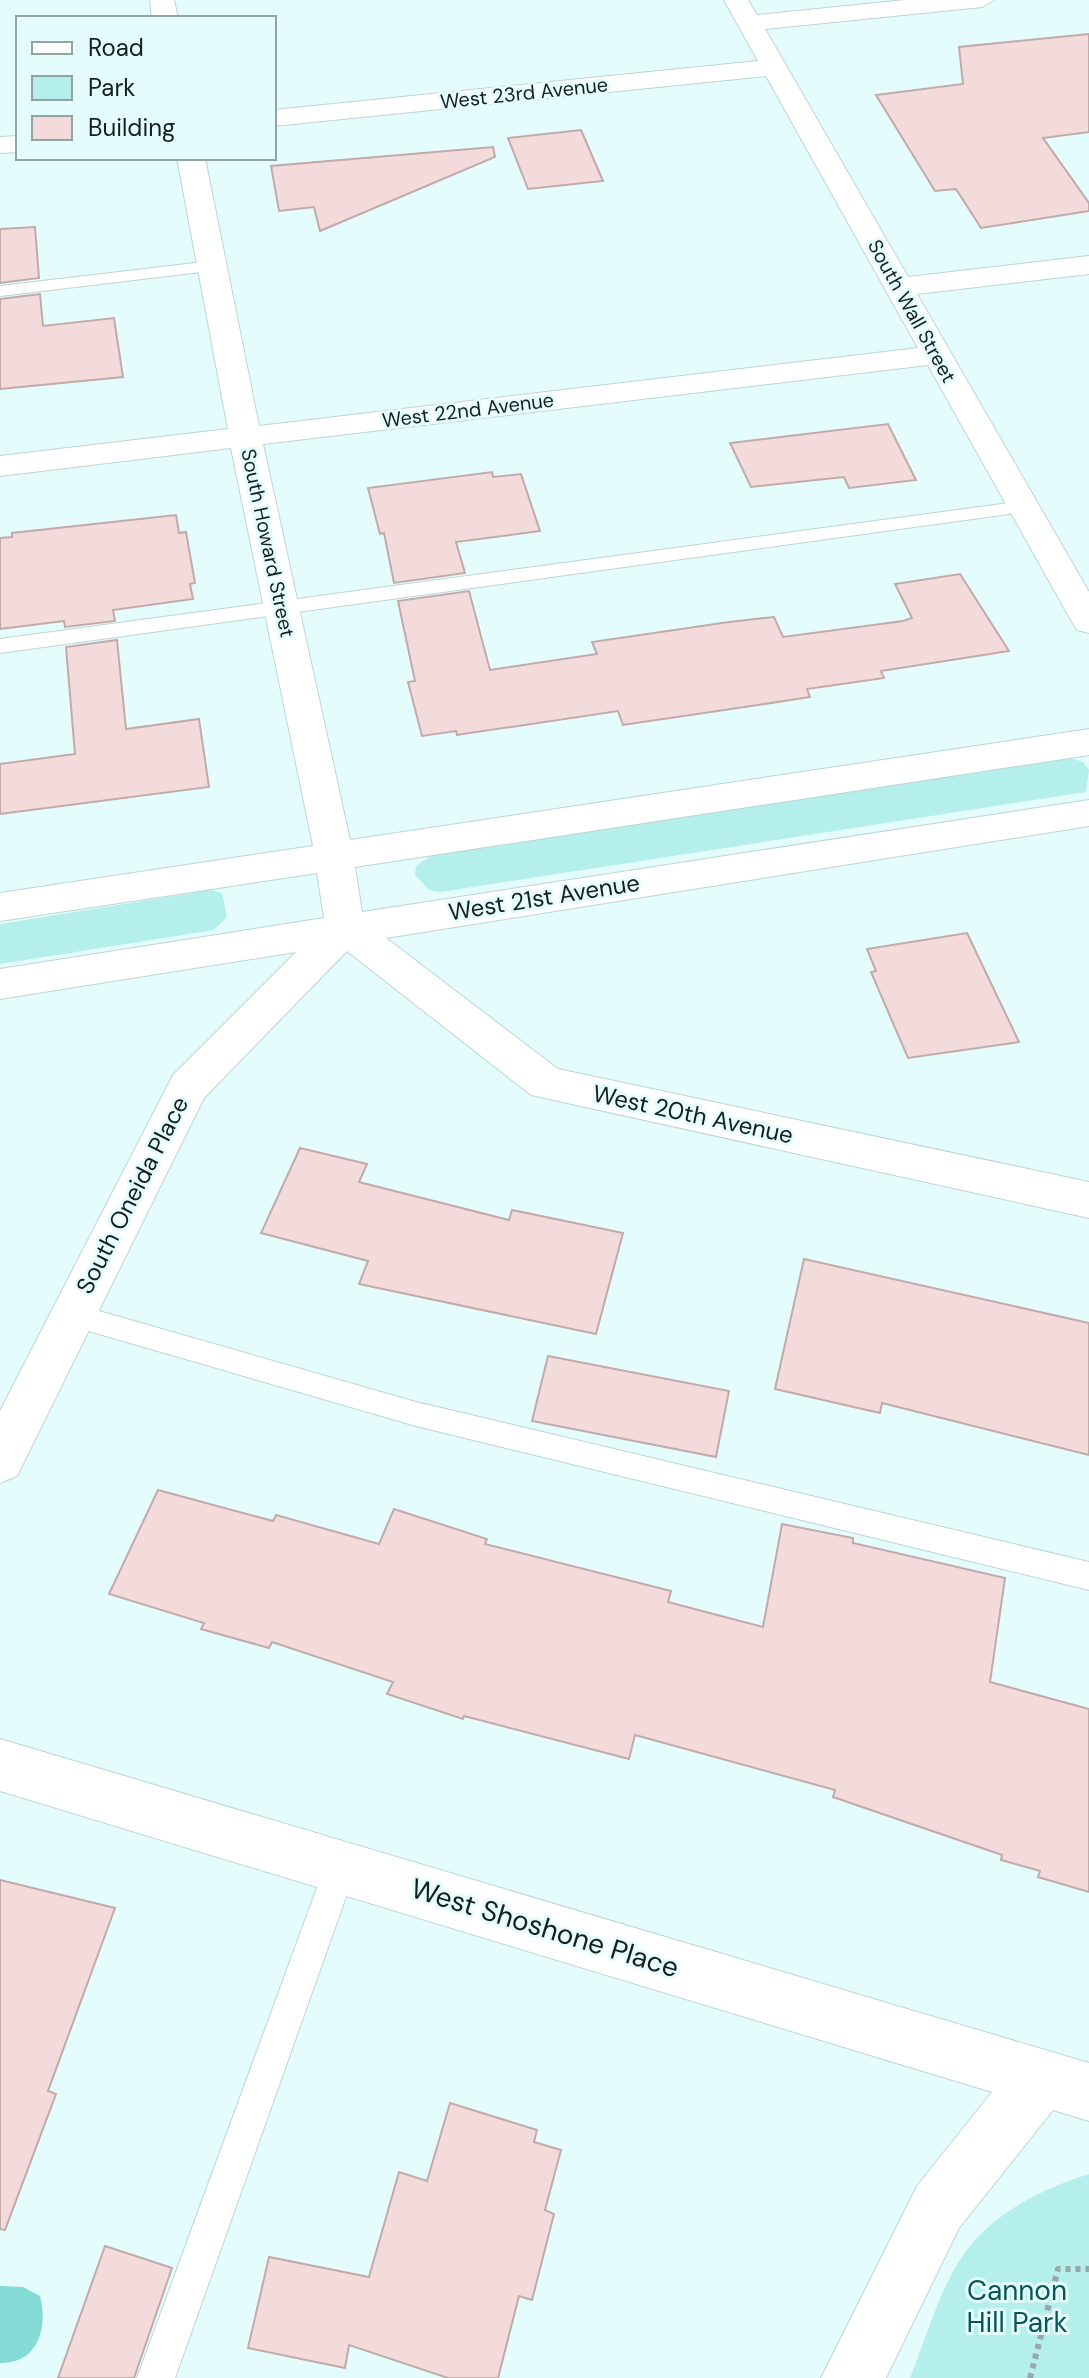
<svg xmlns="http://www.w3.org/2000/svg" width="1089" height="2378" viewBox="0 0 1089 2378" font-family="'DM Sans',sans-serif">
<rect width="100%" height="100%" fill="#e4fdfc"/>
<!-- green -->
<path fill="#b4efeb" d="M 1068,757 L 1083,762 L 1089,770 L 1086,792 L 441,892 L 429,890 L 415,875 L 416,866 L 433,854 Z
M 211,890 L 222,893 L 227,917 L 214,930 L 0,964 L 0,924 Z
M 1089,2174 L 1089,2378 L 910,2378 C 925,2341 937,2297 958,2263 C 986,2216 1039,2190 1089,2174 Z"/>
<!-- water -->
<path fill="#84dad5" d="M 0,2286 L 23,2287 L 40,2296 C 48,2326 39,2364 0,2363 Z"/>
<!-- building -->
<path fill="#f3dbdb" stroke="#c2aaab" stroke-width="2" d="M 1089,34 L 1089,132 L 1043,138 L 1089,203 L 1089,211 L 981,228 L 956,189 L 935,191 L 876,95 L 963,84 L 959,47 Z
M 581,130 L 603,181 L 528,189 L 508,138 Z
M 493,147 L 495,157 L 320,231 L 314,207 L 279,211 L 271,166 Z
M 35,227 L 39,278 L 0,283 L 0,229 Z
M 40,294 L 43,326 L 114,318 L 123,377 L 0,389 L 0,299 Z
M 888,424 L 916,480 L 849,488 L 844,477 L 751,487 L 730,443 Z
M 492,472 L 493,477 L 521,474 L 540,531 L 456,542 L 465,573 L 394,583 L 384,533 L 380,534 L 368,488 Z
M 176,515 L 179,533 L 186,532 L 195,583 L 190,584 L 193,599 L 113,610 L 115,621 L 65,627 L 64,621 L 0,629 L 0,538 L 12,537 L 12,533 Z
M 960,574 L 1009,651 L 881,671 L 884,678 L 807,689 L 810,697 L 758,705 L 623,725 L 618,711 L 457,735 L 456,731 L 422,736 L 408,682 L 415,681 L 398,601 L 469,591 L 490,670 L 597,654 L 592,642 L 729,622 L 774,617 L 783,637 L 903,621 L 912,618 L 895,584 Z
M 117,640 L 126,729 L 199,719 L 209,787 L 0,814 L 0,764 L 75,754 L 66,647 Z
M 967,933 L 1019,1042 L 908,1058 L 871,972 L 876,971 L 867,949 Z
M 300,1148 L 367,1164 L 359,1182 L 509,1220 L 512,1210 L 623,1233 L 596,1334 L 359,1284 L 368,1261 L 261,1233 Z
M 804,1259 L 1089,1323 L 1089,1455 L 882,1403 L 880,1413 L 775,1389 Z
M 548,1356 L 729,1391 L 716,1457 L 532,1421 Z
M 158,1490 L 273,1521 L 276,1515 L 379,1544 L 394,1509 L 487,1539 L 485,1544 L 671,1591 L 668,1602 L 763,1627 L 782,1524 L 853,1538 L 853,1543 L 1005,1578 L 990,1682 L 1089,1709 L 1089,1892 L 1038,1877 L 1040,1871 L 1001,1860 L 1002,1855 L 833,1797 L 835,1790 L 635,1735 L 629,1759 L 464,1716 L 463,1719 L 387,1694 L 393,1682 L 272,1642 L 269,1648 L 201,1629 L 204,1623 L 109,1594 Z
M 0,1880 L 115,1908 L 48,2091 L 56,2094 L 5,2230 L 0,2229 Z
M 450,2103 L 537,2130 L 534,2142 L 561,2150 L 545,2210 L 554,2214 L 532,2300 L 519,2296 L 498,2378 L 448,2378 L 349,2345 L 345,2368 L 248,2348 L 269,2257 L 369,2277 L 399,2172 L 427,2181 Z
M 105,2246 L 172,2268 L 134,2378 L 58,2378 Z"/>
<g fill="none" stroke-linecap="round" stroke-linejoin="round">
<!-- lane casing -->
<g stroke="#bcd5d4" stroke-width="2">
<path id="lane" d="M 212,261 L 218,262 L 218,270 L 0,296 L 0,286 Z
M 1024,501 L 1034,507 L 1031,511 L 0,653 L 0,639 Z
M 71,1303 L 416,1402 L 1089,1562 L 1089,1590 L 416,1426 L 61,1323 L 57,1315 L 61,1307 Z
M 341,1850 L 352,1855 L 357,1866 L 175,2378 L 137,2378 L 325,1866 L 330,1855 Z"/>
</g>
<!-- street casing -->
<g stroke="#bcd5d4" stroke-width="2">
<path id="street" d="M 150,0 L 174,0 L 178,18 L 152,18 Z
M 724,0 L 748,0 L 757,15 L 906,0 L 994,0 L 982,7 L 765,29 L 908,277 L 1089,256 L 1089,274 L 917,294 L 1089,592 L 1089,633 L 1077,630 L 1072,622 L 928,365 L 263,444 L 350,840 L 1089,729 L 1089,755 L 355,867 L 362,912 L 1089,800 L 1089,826 L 386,938 L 558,1069 L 1089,1182 L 1089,1218 L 531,1095 L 347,951 L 204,1098 L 17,1476 L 0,1483 L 0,1411 L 173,1075 L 296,952 L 0,999 L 0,969 L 324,918 L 317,873 L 0,921 L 0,893 L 313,846 L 231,448 L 0,476 L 0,456 L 228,429 L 177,158 L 205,158 L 259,426 L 918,348 L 766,76 L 274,126 L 274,110 L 758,61 Z
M 18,136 L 18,152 L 0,153 L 0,137 Z
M 0,1739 L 1089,2063 L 1089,2121 L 1053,2110 L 959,2228 L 886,2378 L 821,2378 L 917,2186 L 992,2092 L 0,1791 Z"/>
</g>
<!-- path -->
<path stroke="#96a8a8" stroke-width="6" stroke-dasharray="5 5" stroke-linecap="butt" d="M 1030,2378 L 1058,2269 L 1089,2269"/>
<!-- lane -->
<use href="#lane" fill="#fff" fill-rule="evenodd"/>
<!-- street -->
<use href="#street" fill="#fff" fill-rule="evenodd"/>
</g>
<g text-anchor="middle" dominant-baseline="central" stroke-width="6" stroke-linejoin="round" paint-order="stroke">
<!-- far-street labels -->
<g font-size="20" fill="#161f1f" stroke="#e4fdfc">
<text transform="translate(524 93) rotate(-6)">West 23rd Avenue</text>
<text transform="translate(912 311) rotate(61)">South Wall Street</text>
<text transform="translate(468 410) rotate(-7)">West 22nd Avenue</text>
<text transform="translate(268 543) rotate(78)">South Howard Street</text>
</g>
<!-- street labels -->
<g font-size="24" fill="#161f1f" stroke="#e4fdfc">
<text transform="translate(544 897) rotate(-9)">West 21st Avenue</text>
<text transform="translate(693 1114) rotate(12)">West 20th Avenue</text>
<text transform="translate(132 1195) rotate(-63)">South Oneida Place</text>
</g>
<!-- near-street labels -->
<g font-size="28" fill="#161f1f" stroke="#e4fdfc">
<text transform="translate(545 1928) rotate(17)">West Shoshone Place</text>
</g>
<!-- near-park labels -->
<g font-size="28" fill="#085654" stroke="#e4fdfc">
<text x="1017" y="2290">Cannon<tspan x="1017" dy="32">Hill Park</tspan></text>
</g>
</g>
<!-- legend -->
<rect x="16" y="16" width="260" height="144" fill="#e4fdfc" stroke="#92a4a4" stroke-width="2"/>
<rect x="32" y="42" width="40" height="12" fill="#ffffff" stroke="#92a4a4" stroke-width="2"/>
<text x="88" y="56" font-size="24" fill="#161f1f">Road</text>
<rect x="32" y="76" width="40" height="24" fill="#b4efeb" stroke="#92a4a4" stroke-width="2"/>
<text x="88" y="96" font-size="24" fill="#161f1f">Park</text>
<rect x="32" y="116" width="40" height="24" fill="#f3dbdb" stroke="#92a4a4" stroke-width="2"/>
<text x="88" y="136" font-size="24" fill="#161f1f">Building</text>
</svg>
